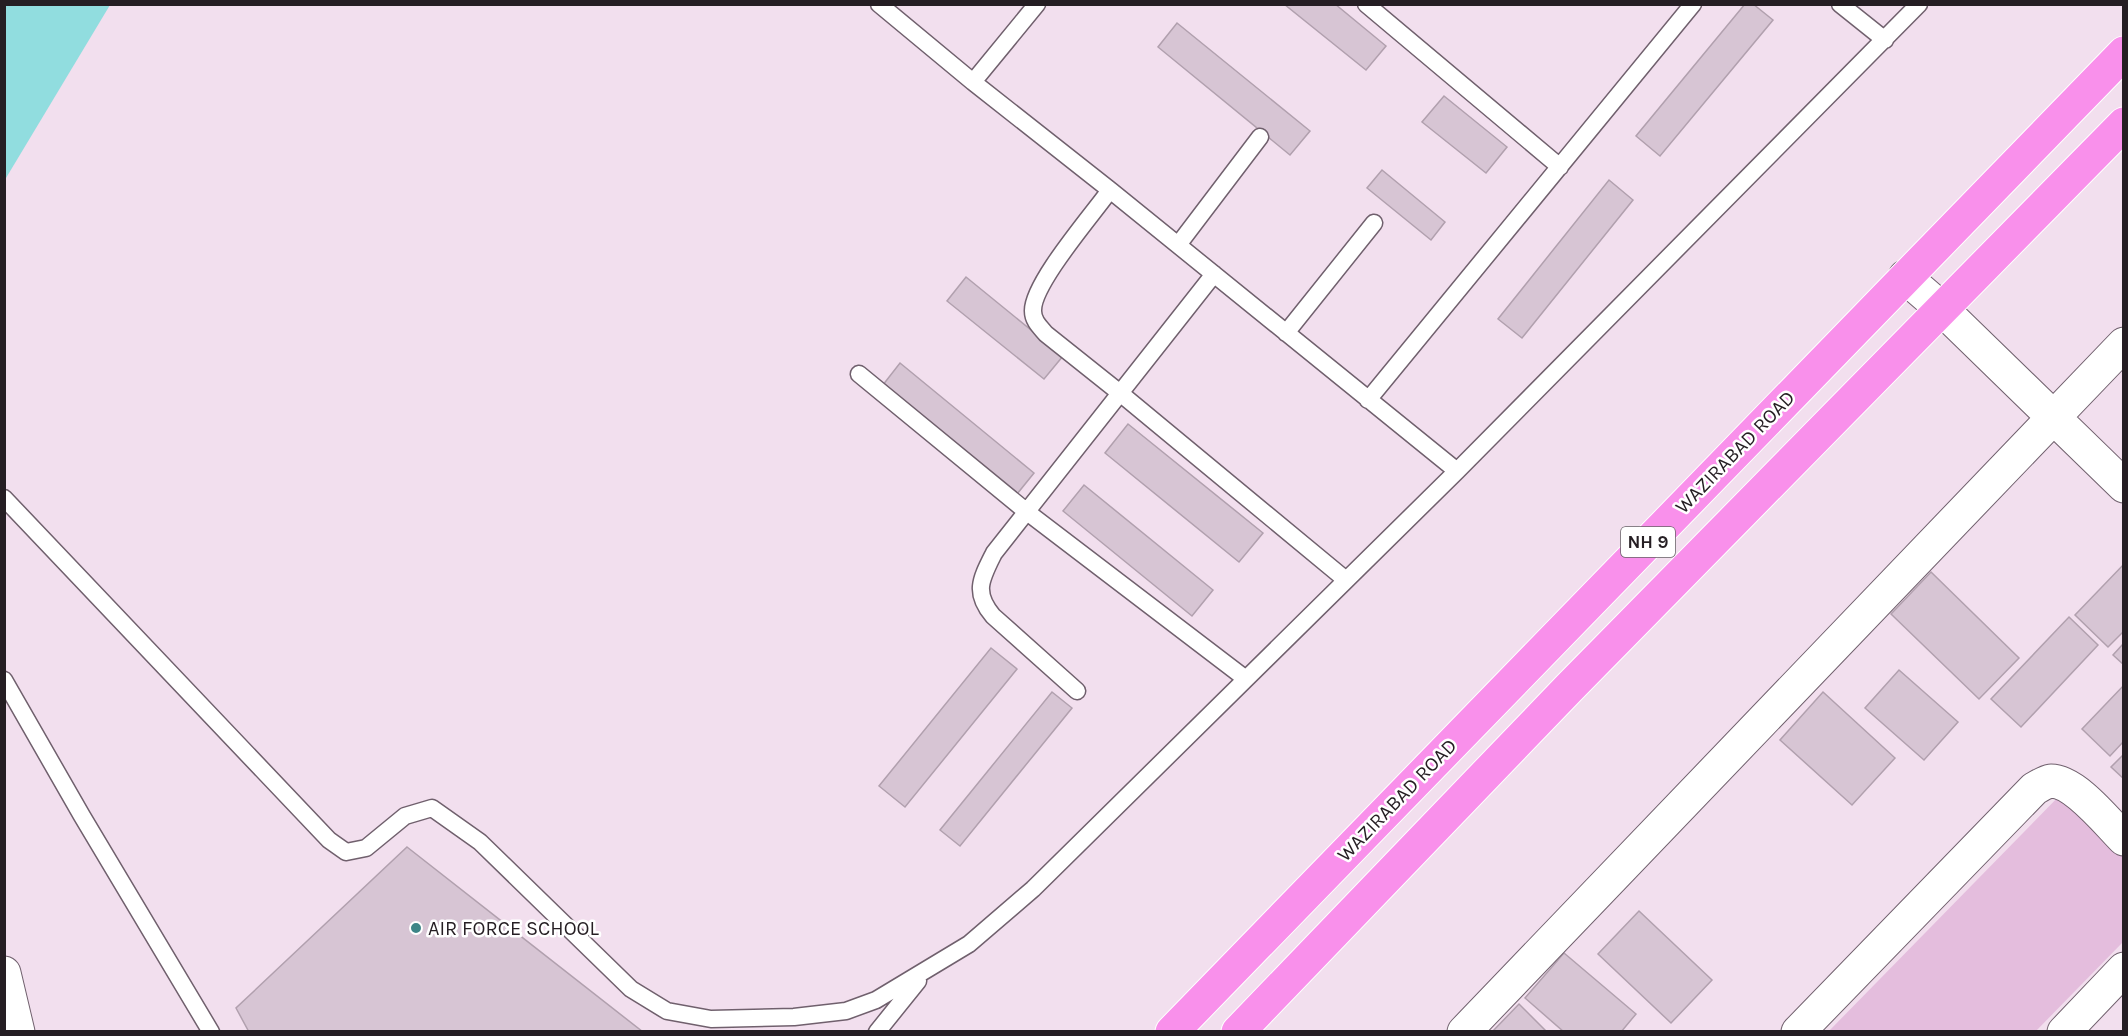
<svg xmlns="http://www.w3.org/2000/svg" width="2128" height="1036" viewBox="0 0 2128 1036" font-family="Karla,sans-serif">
<rect width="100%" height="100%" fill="#f2dfee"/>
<!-- green -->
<path fill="#e4bddd" d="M 2065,790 L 2123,847 L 2123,942 L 2036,1031 L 1828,1032 Z"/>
<!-- water -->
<path fill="#91dddf" d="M 5,4 L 110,5 L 6,178 L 4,177 Z"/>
<!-- building -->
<path fill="#d7c5d4" stroke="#b1a0ae" stroke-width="1.5" d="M 1284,4 L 1335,4 L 1386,46 L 1366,70 Z
M 1745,4 L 1753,4 L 1773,20 L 1660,156 L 1636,136 Z
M 1177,23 L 1310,131 L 1290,155 L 1158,47 Z
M 1444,96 L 1507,147 L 1486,173 L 1422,122 Z
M 1382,170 L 1445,222 L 1431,240 L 1367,188 Z
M 1609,180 L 1633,200 L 1522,338 L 1498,319 Z
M 966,277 L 1063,356 L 1044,379 L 947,301 Z
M 900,363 L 1034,473 L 1013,499 L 879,390 Z
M 1128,424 L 1263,533 L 1239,562 L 1105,453 Z
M 1084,485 L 1213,590 L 1192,616 L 1063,511 Z
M 2124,564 L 2124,631 L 2108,647 L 2075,615 Z
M 1931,572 L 2019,658 L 1979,699 L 1891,614 Z
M 2069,617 L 2098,645 L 2021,727 L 1991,699 Z
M 2124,643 L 2124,665 L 2113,655 Z
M 991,648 L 1017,669 L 905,807 L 879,786 Z
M 1899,670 L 1958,722 L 1924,760 L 1865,708 Z
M 2124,685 L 2124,741 L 2110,756 L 2082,729 Z
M 1052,692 L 1072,708 L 960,846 L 940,830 Z
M 1823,692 L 1895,758 L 1852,805 L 1780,740 Z
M 2124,754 L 2124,779 L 2111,767 Z
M 407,847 L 643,1032 L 249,1032 L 236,1008 Z
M 1639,911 L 1712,980 L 1671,1023 L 1598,954 Z
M 1564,953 L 1636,1014 L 1621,1032 L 1564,1032 L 1525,998 Z
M 1519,1004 L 1547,1032 L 1492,1032 Z"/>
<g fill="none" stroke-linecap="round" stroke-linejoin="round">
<!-- lane casing -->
<g stroke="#70606d" stroke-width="19">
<path id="lane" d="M 879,4 L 973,82 L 1110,190 L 1457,471
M 1366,4 L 1560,167
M 1840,4 L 1885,40
M 973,82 L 1037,4
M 1110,190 C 1093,214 1032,284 1033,311 C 1033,321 1040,327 1046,334 L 1120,393 L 1346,580
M 1178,245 L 1260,137
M 1286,333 L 1374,223
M 859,374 L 1027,512 L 1246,679
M 1368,400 L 1693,4
M 4,498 L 329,840 L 346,852 L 366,848 L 405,816 L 432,808 L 480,842 L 631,989 L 667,1011 L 711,1019 L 794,1017 L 846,1011 L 876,1000 L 969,944 L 1033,889 L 1457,471 L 1919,4
M 4,680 L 82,816 L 211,1032
M 1077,691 L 993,616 C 973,592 981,579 994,553 L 1214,274
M 877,1032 L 918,981"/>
</g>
<!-- street casing -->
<g stroke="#70606d" stroke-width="35">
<path id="street" d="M 1905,277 L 1942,309 L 2124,486
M 4,973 L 18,1032
M 1464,1032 L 2124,344
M 1798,1032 L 2034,789 C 2039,786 2045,782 2051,781 C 2075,781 2107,822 2124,839
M 2064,1032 L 2124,969"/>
</g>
<!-- highway casing -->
<g stroke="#fff" stroke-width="35">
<path id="highway" d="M 1172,1032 L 2124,53
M 1238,1032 L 1569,688 L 2124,124"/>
</g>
<!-- lane -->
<use href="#lane" stroke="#fff" stroke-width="16"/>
<!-- street -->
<use href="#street" stroke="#fff" stroke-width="33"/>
<!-- highway -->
<use href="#highway" stroke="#f990eb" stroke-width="33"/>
</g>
<!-- markers -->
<circle fill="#3d8587" stroke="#fff" stroke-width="2" cx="416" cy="928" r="6"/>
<g text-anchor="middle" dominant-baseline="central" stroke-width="5" stroke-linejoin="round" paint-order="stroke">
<!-- shield labels -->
<rect fill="#fff" stroke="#666265" stroke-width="1.5" x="1621" y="527" width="54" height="30" rx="4.5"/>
<g font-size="18" font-weight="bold" fill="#251e23">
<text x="1648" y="542">NH 9</text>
</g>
<!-- street labels -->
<g font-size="20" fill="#251e23" stroke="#fff">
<text transform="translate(1735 452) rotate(-46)">WAZIRABAD ROAD</text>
<text transform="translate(1397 800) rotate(-46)">WAZIRABAD ROAD</text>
</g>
<!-- poi labels -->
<g font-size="20" fill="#251e23" stroke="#fff" text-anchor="start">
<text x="428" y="928">AIR FORCE SCHOOL</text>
</g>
</g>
<!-- border -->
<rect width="2128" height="1036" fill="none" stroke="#251e23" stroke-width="12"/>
</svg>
